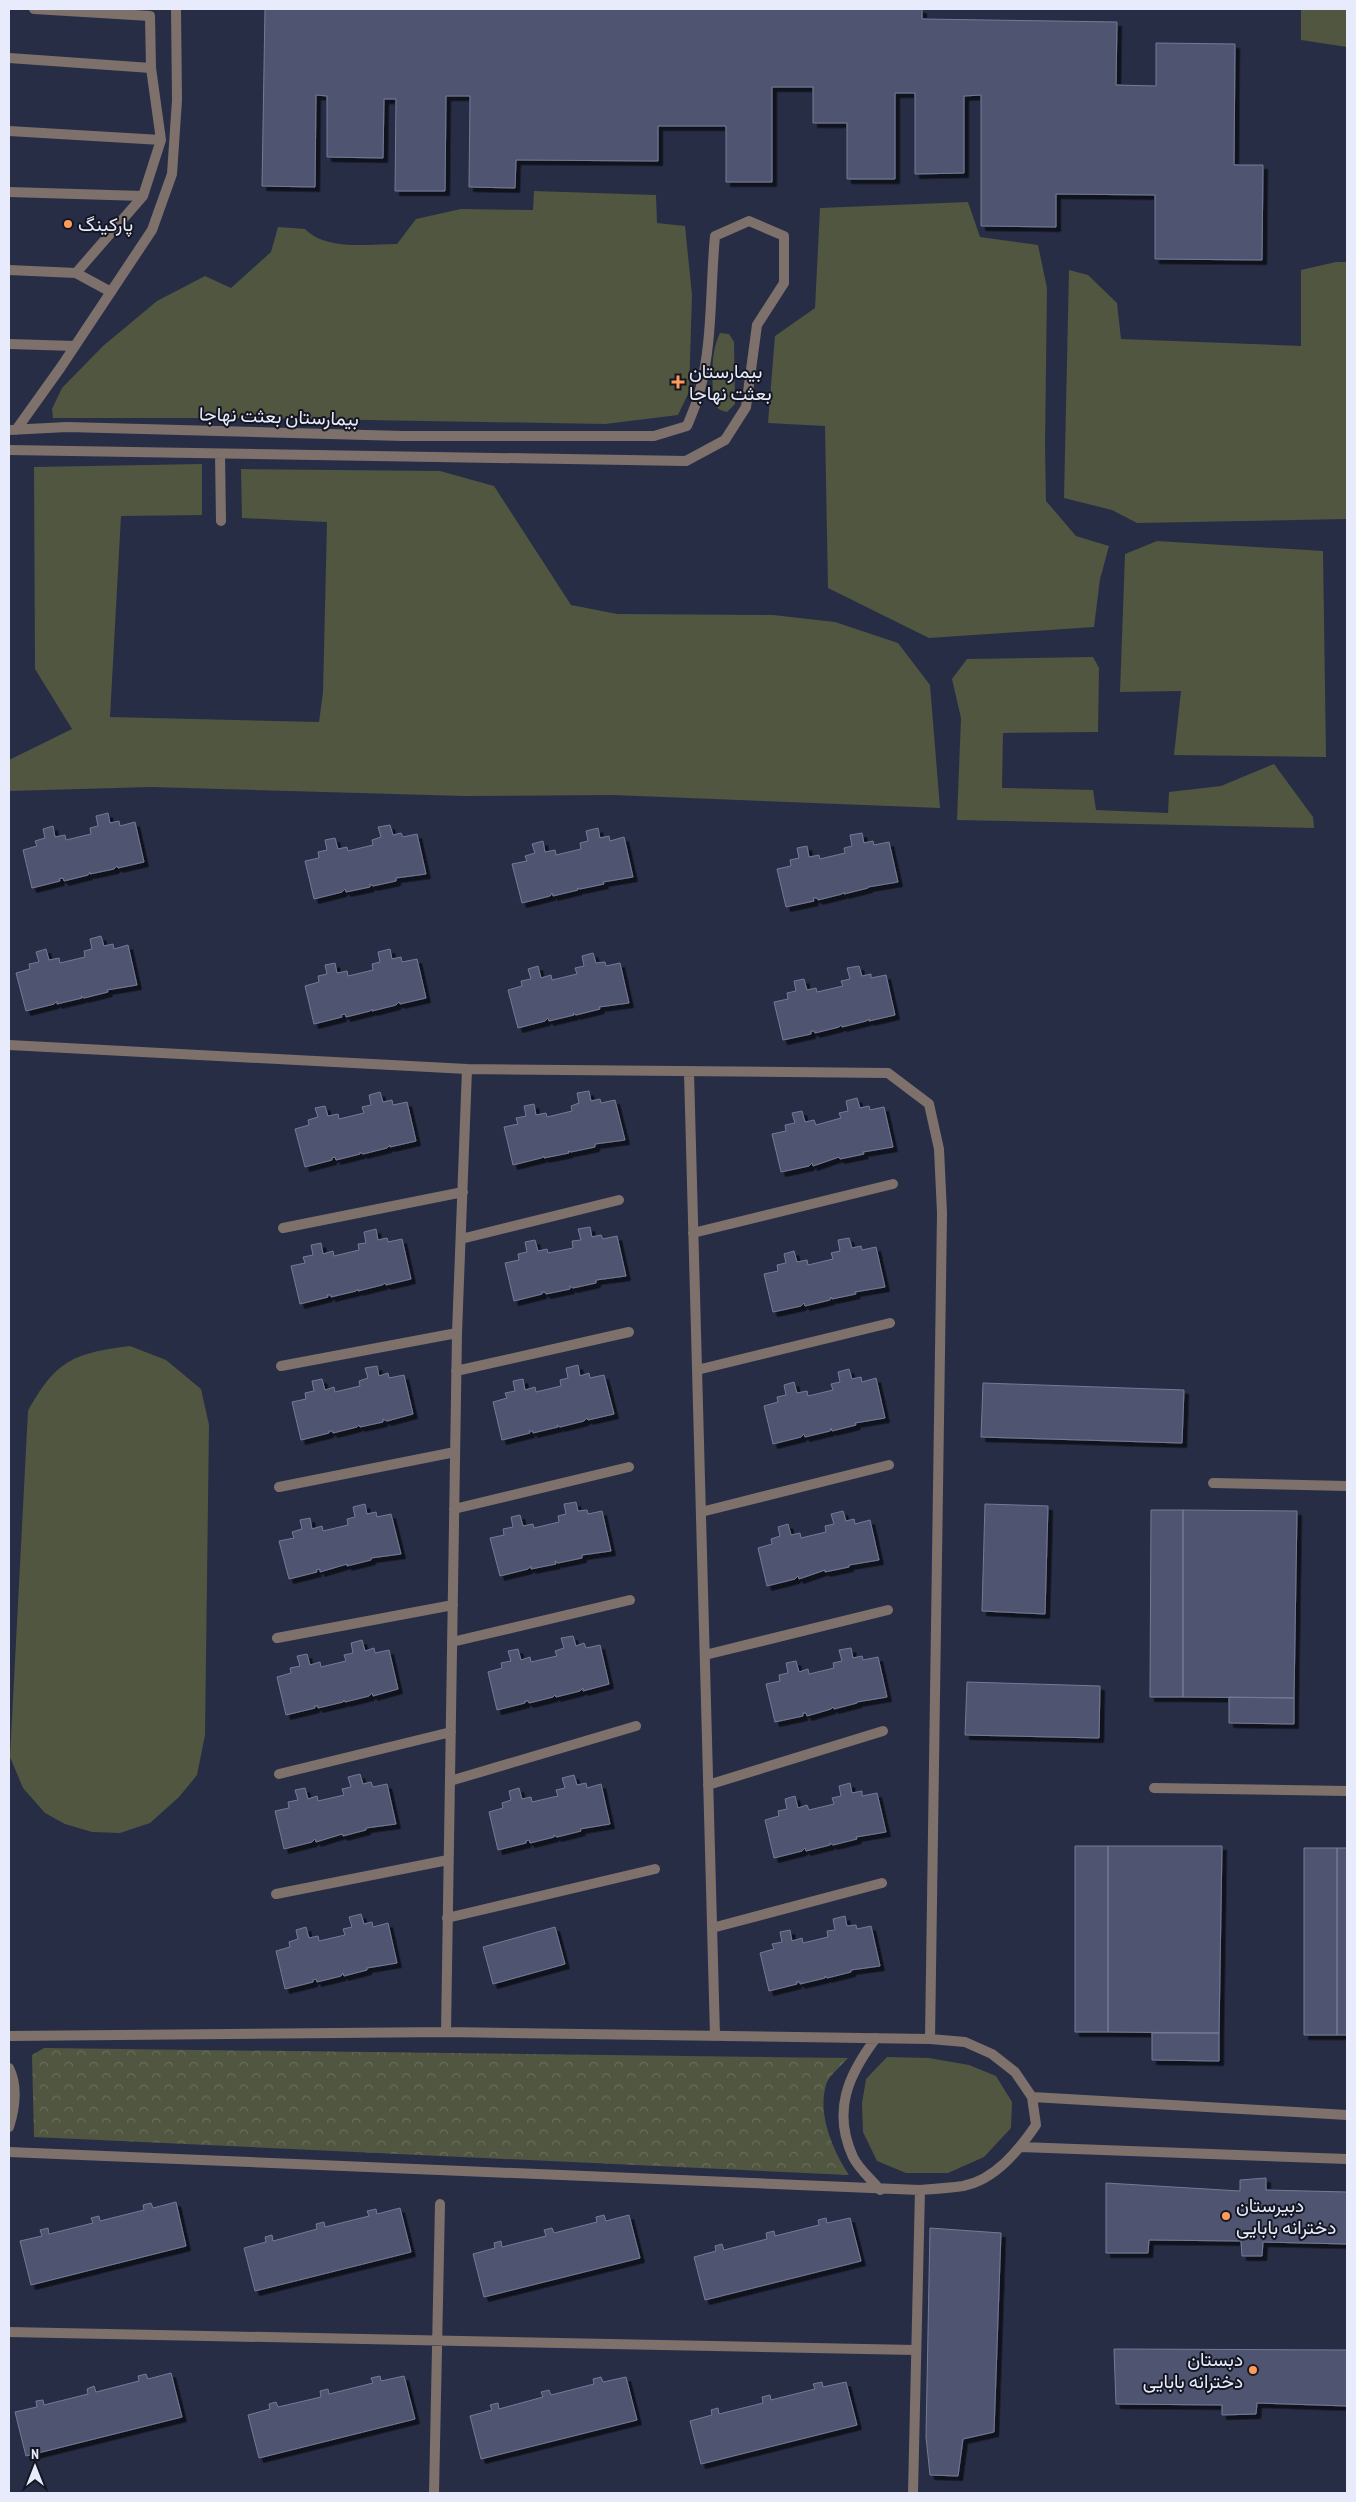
<svg xmlns="http://www.w3.org/2000/svg" width="1356" height="2502" viewBox="0 0 1356 2502" font-family="'PT Sans Narrow',Vazirmatn,sans-serif">
<defs>
<pattern id="park-crowns" width="20" height="18" patternUnits="userSpaceOnUse" patternTransform="scale(1.25)"><rect width="20" height="18" fill="#505640"/><path d="M2 6a3 3 0 1 1 6 0M12 15a3 3 0 1 1 6 0" fill="none" stroke="#696e5c"/></pattern>
<filter id="shadow"><feDropShadow dx="4.5" dy="4.5" stdDeviation="0" flood-color="#0009"/></filter>
</defs>
<rect width="100%" height="100%" fill="#282d46"/>
<!-- grass -->
<path fill="#505640" d="M 1301,9 L 1347,9 L 1347,47 L 1301,40 Z
M 534,191 L 656,195 L 657,223 L 685,226 L 692,295 L 689,392 L 678,415 L 605,424 L 253,418 L 53,418 L 52,409 L 62,388 L 103,346 L 157,301 L 205,276 L 231,288 L 271,252 L 278,227 L 305,229 C 327,251 367,244 397,244 L 416,219 L 461,209 L 533,210 Z
M 968,202 L 980,237 L 1038,245 L 1047,288 L 1045,445 L 1046,501 L 1076,536 L 1109,546 L 1100,579 L 1094,627 L 929,638 L 828,588 L 825,426 L 768,423 L 775,336 L 815,308 L 820,208 Z
M 1336,262 L 1347,262 L 1347,519 L 1137,523 L 1112,510 L 1064,498 L 1069,270 L 1088,275 L 1117,303 L 1121,339 L 1301,346 L 1301,270 Z
M 720,333 L 729,334 L 734,342 L 735,404 L 727,412 L 720,410 L 714,404 C 712,383 710,352 720,333 Z
M 202,464 L 202,515 L 121,516 L 110,717 L 319,722 L 323,692 L 327,522 L 242,518 L 241,469 L 440,471 L 494,486 L 571,605 L 617,614 L 773,615 L 835,622 L 898,643 L 930,685 L 940,808 L 613,795 L 464,796 L 151,787 L 9,791 L 9,760 L 72,729 L 35,669 L 34,467 Z
M 1157,541 L 1323,551 L 1326,757 L 1174,755 L 1181,691 L 1120,692 L 1125,554 Z
M 1093,657 L 1099,668 L 1098,732 L 1003,733 L 1002,788 L 1093,790 L 1096,810 L 1168,813 L 1169,792 L 1221,786 L 1274,764 L 1313,817 L 1314,828 L 957,820 L 961,718 L 952,679 L 967,659 Z
M 130,1346 L 166,1360 L 201,1389 L 209,1425 L 205,1735 L 197,1775 L 179,1797 L 150,1823 L 120,1833 L 92,1832 L 65,1824 L 45,1813 L 23,1788 L 10,1757 L 28,1411 C 56,1360 74,1353 130,1346 Z
M 887,2057 L 929,2058 L 969,2065 L 996,2076 L 1012,2102 L 1011,2128 L 984,2157 L 948,2173 L 906,2173 L 877,2161 L 863,2132 L 862,2103 L 866,2079 Z"/>
<!-- park -->
<path fill="url(#park-crowns)" d="M 44,2048 L 848,2058 C 842,2065 831,2074 827,2082 C 816,2112 833,2151 849,2175 L 34,2137 L 32,2055 Z"/>
<!-- building -->
<path fill="#4f5570" stroke="#737a97" filter="url(#shadow)" d="M 265,9 L 922,9 L 922,19 L 1117,22 L 1116,85 L 1156,86 L 1156,43 L 1235,44 L 1234,165 L 1263,165 L 1262,260 L 1155,259 L 1155,195 L 1056,194 L 1056,227 L 981,226 L 981,95 L 964,96 L 964,173 L 915,174 L 915,93 L 895,93 L 895,179 L 847,179 L 847,123 L 813,123 L 813,87 L 772,87 L 772,182 L 726,182 L 726,126 L 658,126 L 658,161 L 516,160 L 515,188 L 469,187 L 470,96 L 446,96 L 445,191 L 395,191 L 396,99 L 384,99 L 383,158 L 327,157 L 327,96 L 316,95 L 315,187 L 262,186 Z
M 108,813 L 110,823 L 119,821 L 120,826 L 135,822 L 144,862 L 118,868 L 117,866 L 114,869 L 90,874 L 90,872 L 88,875 L 64,881 L 63,878 L 59,879 L 60,881 L 32,888 L 23,850 L 37,846 L 35,841 L 45,838 L 43,829 L 53,826 L 55,837 L 65,835 L 66,840 L 91,834 L 90,828 L 98,826 L 96,816 Z
M 390,825 L 393,835 L 401,833 L 403,837 L 417,834 L 426,874 L 396,878 L 396,881 L 373,886 L 370,884 L 370,887 L 346,892 L 345,889 L 342,892 L 314,899 L 305,861 L 319,858 L 318,852 L 327,850 L 325,840 L 335,838 L 338,849 L 347,847 L 348,851 L 373,845 L 372,840 L 381,837 L 378,827 Z
M 598,828 L 600,838 L 609,836 L 610,841 L 624,837 L 633,877 L 603,882 L 604,884 L 580,889 L 577,888 L 578,890 L 553,896 L 552,893 L 550,896 L 522,903 L 512,864 L 527,861 L 525,856 L 535,853 L 532,844 L 543,841 L 545,852 L 555,850 L 556,855 L 581,849 L 580,843 L 588,841 L 586,831 Z
M 862,833 L 864,843 L 873,841 L 874,845 L 889,842 L 898,882 L 868,887 L 868,888 L 844,894 L 844,892 L 842,894 L 818,900 L 817,898 L 813,898 L 814,901 L 786,907 L 777,869 L 791,866 L 790,860 L 799,858 L 797,848 L 807,846 L 809,857 L 819,855 L 820,859 L 845,853 L 844,848 L 852,846 L 850,835 Z
M 101,936 L 104,946 L 113,944 L 114,949 L 128,945 L 137,985 L 107,990 L 108,992 L 84,998 L 81,996 L 82,998 L 57,1004 L 57,1001 L 54,1004 L 26,1011 L 16,973 L 30,969 L 29,964 L 39,962 L 36,952 L 46,949 L 49,960 L 59,958 L 60,963 L 85,957 L 84,951 L 92,949 L 90,939 Z
M 390,949 L 392,959 L 401,957 L 402,962 L 417,959 L 426,998 L 400,1004 L 399,1002 L 396,1005 L 372,1011 L 372,1009 L 370,1011 L 346,1017 L 345,1014 L 341,1015 L 342,1017 L 314,1024 L 305,986 L 319,982 L 318,976 L 327,974 L 325,965 L 335,963 L 337,973 L 347,971 L 348,976 L 373,970 L 372,964 L 380,962 L 378,952 Z
M 593,953 L 596,963 L 605,962 L 606,966 L 620,963 L 629,1003 L 599,1007 L 600,1009 L 576,1015 L 573,1013 L 574,1015 L 549,1021 L 548,1018 L 545,1021 L 518,1028 L 508,990 L 522,986 L 521,981 L 531,979 L 528,969 L 538,966 L 541,978 L 551,975 L 552,980 L 577,974 L 575,968 L 584,966 L 582,956 Z
M 859,966 L 862,976 L 871,974 L 871,978 L 886,975 L 895,1015 L 869,1021 L 869,1019 L 866,1021 L 842,1027 L 841,1025 L 839,1027 L 815,1033 L 814,1031 L 811,1031 L 811,1034 L 783,1040 L 774,1002 L 788,999 L 787,993 L 796,991 L 794,981 L 804,979 L 807,990 L 816,988 L 817,992 L 843,986 L 841,981 L 850,979 L 847,968 Z
M 589,1091 L 591,1101 L 600,1099 L 601,1103 L 615,1100 L 625,1140 L 595,1144 L 595,1147 L 571,1152 L 568,1151 L 569,1153 L 544,1158 L 544,1156 L 541,1158 L 513,1165 L 504,1127 L 518,1124 L 516,1118 L 526,1116 L 524,1106 L 534,1104 L 536,1115 L 546,1113 L 547,1117 L 572,1111 L 571,1106 L 579,1103 L 577,1093 Z
M 380,1092 L 383,1102 L 392,1100 L 393,1105 L 407,1102 L 416,1141 L 390,1147 L 390,1145 L 387,1148 L 363,1154 L 360,1152 L 360,1154 L 336,1160 L 335,1157 L 332,1158 L 332,1160 L 305,1167 L 295,1129 L 309,1125 L 308,1120 L 318,1117 L 315,1108 L 325,1106 L 328,1116 L 338,1114 L 339,1119 L 364,1113 L 362,1107 L 371,1105 L 369,1095 Z
M 857,1098 L 860,1108 L 869,1106 L 870,1110 L 884,1107 L 893,1147 L 863,1152 L 864,1154 L 840,1159 L 839,1157 L 813,1166 L 812,1163 L 809,1166 L 781,1172 L 772,1134 L 786,1131 L 785,1125 L 795,1123 L 792,1113 L 802,1111 L 805,1122 L 814,1120 L 816,1125 L 841,1118 L 839,1113 L 848,1111 L 846,1101 Z
M 590,1227 L 592,1237 L 601,1235 L 603,1239 L 617,1236 L 626,1276 L 596,1280 L 596,1283 L 573,1288 L 570,1286 L 570,1289 L 546,1294 L 545,1292 L 542,1292 L 542,1294 L 514,1301 L 505,1263 L 519,1260 L 518,1254 L 527,1252 L 525,1242 L 535,1240 L 538,1251 L 547,1249 L 548,1253 L 573,1248 L 572,1241 L 581,1240 L 578,1229 Z
M 376,1229 L 378,1240 L 387,1238 L 388,1242 L 402,1239 L 411,1279 L 386,1285 L 385,1283 L 382,1285 L 358,1291 L 358,1289 L 356,1291 L 331,1297 L 331,1295 L 327,1295 L 328,1297 L 300,1304 L 291,1266 L 305,1263 L 303,1257 L 313,1255 L 311,1245 L 321,1243 L 323,1254 L 333,1251 L 334,1256 L 359,1250 L 358,1244 L 366,1243 L 364,1232 Z
M 849,1238 L 852,1248 L 861,1246 L 862,1250 L 876,1247 L 885,1287 L 855,1292 L 856,1294 L 832,1299 L 831,1297 L 830,1300 L 805,1306 L 804,1303 L 801,1306 L 773,1312 L 764,1274 L 778,1271 L 777,1265 L 786,1263 L 784,1254 L 794,1251 L 797,1262 L 807,1260 L 808,1265 L 833,1259 L 831,1253 L 840,1251 L 838,1240 Z
M 578,1365 L 580,1376 L 589,1373 L 590,1378 L 604,1375 L 614,1414 L 588,1420 L 587,1418 L 584,1421 L 560,1427 L 557,1425 L 558,1427 L 533,1433 L 533,1431 L 529,1431 L 530,1433 L 502,1440 L 493,1402 L 507,1398 L 505,1393 L 515,1391 L 513,1381 L 523,1379 L 525,1390 L 535,1387 L 536,1392 L 561,1386 L 560,1380 L 568,1378 L 566,1368 Z
M 377,1366 L 379,1376 L 388,1373 L 389,1378 L 404,1375 L 413,1414 L 387,1421 L 383,1419 L 383,1422 L 360,1427 L 359,1425 L 357,1427 L 333,1433 L 332,1431 L 329,1431 L 329,1433 L 301,1440 L 292,1402 L 306,1399 L 305,1393 L 314,1391 L 312,1381 L 322,1379 L 325,1390 L 334,1387 L 335,1392 L 360,1386 L 359,1381 L 368,1378 L 365,1368 Z
M 849,1369 L 852,1379 L 861,1377 L 862,1382 L 876,1378 L 885,1418 L 855,1423 L 856,1425 L 832,1431 L 831,1428 L 830,1431 L 805,1437 L 804,1434 L 801,1437 L 773,1444 L 764,1406 L 778,1402 L 777,1397 L 786,1395 L 784,1385 L 794,1382 L 797,1393 L 807,1391 L 808,1396 L 833,1390 L 831,1384 L 840,1382 L 838,1372 Z
M 983,1383 L 1184,1390 L 1182,1443 L 981,1437 Z
M 576,1502 L 578,1511 L 587,1510 L 588,1514 L 602,1511 L 611,1551 L 582,1555 L 582,1558 L 558,1563 L 555,1561 L 556,1564 L 531,1569 L 531,1566 L 528,1569 L 500,1576 L 490,1538 L 504,1535 L 503,1529 L 513,1527 L 511,1517 L 520,1515 L 523,1526 L 533,1524 L 534,1528 L 559,1522 L 558,1516 L 566,1514 L 564,1504 Z
M 365,1504 L 367,1514 L 376,1512 L 377,1517 L 391,1514 L 401,1554 L 371,1558 L 371,1560 L 347,1566 L 347,1564 L 320,1572 L 320,1569 L 316,1570 L 317,1572 L 289,1579 L 279,1541 L 294,1538 L 292,1532 L 302,1529 L 300,1520 L 310,1518 L 312,1529 L 322,1526 L 323,1531 L 348,1525 L 347,1519 L 355,1517 L 353,1507 Z
M 985,1504 L 1048,1506 L 1045,1614 L 982,1611 Z
M 1151,1510 L 1183,1510 L 1183,1697 L 1150,1697 Z
M 1183,1510 L 1297,1511 L 1294,1698 L 1183,1697 Z
M 843,1511 L 846,1521 L 854,1519 L 855,1524 L 870,1520 L 879,1560 L 849,1565 L 849,1567 L 825,1572 L 825,1570 L 799,1579 L 798,1576 L 795,1579 L 767,1586 L 758,1548 L 772,1544 L 771,1539 L 780,1536 L 778,1527 L 788,1524 L 791,1535 L 800,1533 L 801,1538 L 826,1532 L 825,1526 L 834,1524 L 831,1514 Z
M 573,1636 L 576,1646 L 584,1643 L 586,1648 L 600,1645 L 609,1684 L 583,1691 L 583,1688 L 580,1691 L 556,1697 L 555,1695 L 553,1697 L 529,1703 L 528,1701 L 525,1701 L 525,1703 L 497,1710 L 488,1672 L 502,1668 L 501,1663 L 511,1661 L 508,1651 L 518,1649 L 521,1660 L 530,1657 L 531,1662 L 557,1656 L 555,1651 L 564,1648 L 561,1638 Z
M 362,1640 L 365,1651 L 374,1648 L 375,1653 L 389,1650 L 398,1689 L 373,1696 L 372,1693 L 369,1696 L 345,1702 L 344,1700 L 343,1702 L 318,1708 L 318,1706 L 314,1706 L 315,1708 L 286,1715 L 277,1677 L 291,1673 L 290,1668 L 300,1666 L 297,1656 L 307,1654 L 310,1665 L 320,1662 L 321,1667 L 346,1661 L 344,1655 L 353,1653 L 351,1643 Z
M 851,1648 L 853,1658 L 862,1656 L 863,1660 L 878,1657 L 887,1697 L 857,1702 L 857,1703 L 834,1709 L 833,1707 L 831,1709 L 807,1716 L 806,1713 L 803,1713 L 803,1716 L 775,1722 L 766,1684 L 780,1681 L 779,1675 L 788,1673 L 786,1663 L 796,1661 L 799,1672 L 808,1669 L 809,1674 L 834,1668 L 833,1663 L 842,1661 L 839,1650 Z
M 967,1682 L 1100,1686 L 1099,1738 L 965,1735 Z
M 1229,1697 L 1294,1698 L 1294,1724 L 1229,1723 Z
M 360,1774 L 363,1784 L 371,1782 L 373,1787 L 387,1784 L 396,1824 L 366,1828 L 366,1830 L 343,1836 L 342,1834 L 316,1842 L 315,1839 L 312,1842 L 284,1849 L 275,1811 L 289,1808 L 288,1802 L 298,1800 L 295,1790 L 305,1788 L 308,1799 L 317,1796 L 318,1801 L 344,1795 L 342,1789 L 351,1787 L 348,1777 Z
M 574,1775 L 577,1785 L 586,1783 L 587,1788 L 601,1784 L 610,1824 L 580,1829 L 581,1831 L 557,1837 L 554,1835 L 554,1837 L 530,1843 L 529,1840 L 526,1841 L 526,1843 L 498,1850 L 489,1812 L 503,1808 L 502,1803 L 511,1800 L 509,1791 L 519,1788 L 522,1799 L 531,1797 L 532,1802 L 558,1796 L 556,1790 L 565,1788 L 562,1778 Z
M 850,1783 L 852,1793 L 862,1791 L 862,1796 L 877,1793 L 886,1832 L 856,1837 L 857,1839 L 833,1845 L 830,1843 L 830,1845 L 806,1851 L 805,1848 L 802,1851 L 774,1858 L 765,1820 L 779,1816 L 778,1811 L 787,1809 L 785,1799 L 795,1796 L 798,1808 L 807,1805 L 809,1810 L 834,1804 L 832,1798 L 841,1796 L 839,1786 Z
M 1075,1846 L 1108,1846 L 1108,2032 L 1075,2032 Z
M 1108,1846 L 1222,1846 L 1219,2033 L 1108,2032 Z
M 1304,1848 L 1337,1848 L 1337,2035 L 1304,2035 Z
M 1337,1848 L 1347,1848 L 1347,2035 L 1337,2035 Z
M 361,1914 L 364,1924 L 372,1922 L 373,1927 L 388,1923 L 397,1963 L 367,1968 L 367,1970 L 344,1976 L 343,1973 L 341,1976 L 317,1982 L 316,1979 L 313,1980 L 313,1982 L 285,1989 L 276,1951 L 290,1947 L 289,1942 L 298,1939 L 296,1930 L 306,1927 L 309,1938 L 318,1936 L 319,1941 L 345,1935 L 343,1929 L 352,1927 L 349,1917 Z
M 845,1916 L 847,1926 L 856,1925 L 857,1929 L 871,1926 L 880,1966 L 851,1970 L 851,1972 L 827,1978 L 825,1976 L 825,1978 L 800,1984 L 800,1982 L 796,1982 L 797,1984 L 769,1991 L 760,1953 L 774,1949 L 772,1944 L 782,1942 L 780,1932 L 790,1930 L 792,1941 L 802,1938 L 803,1943 L 828,1937 L 827,1931 L 835,1930 L 833,1919 Z
M 555,1927 L 565,1964 L 493,1984 L 483,1947 Z
M 1152,2033 L 1219,2033 L 1219,2061 L 1152,2060 Z
M 1266,2178 L 1266,2190 L 1347,2192 L 1347,2244 L 1263,2242 L 1262,2256 L 1242,2256 L 1241,2241 L 1149,2240 L 1148,2253 L 1106,2253 L 1106,2183 L 1240,2191 L 1240,2180 Z
M 176,2202 L 186,2246 L 31,2285 L 20,2241 L 42,2236 L 40,2230 L 48,2228 L 49,2234 L 93,2223 L 91,2218 L 99,2216 L 100,2221 L 144,2210 L 143,2205 L 151,2203 L 153,2208 Z
M 400,2208 L 411,2252 L 255,2291 L 244,2248 L 266,2242 L 265,2237 L 272,2235 L 273,2241 L 317,2229 L 316,2224 L 324,2222 L 325,2227 L 369,2216 L 367,2211 L 376,2209 L 377,2214 Z
M 604,2215 L 606,2221 L 629,2215 L 640,2258 L 484,2297 L 473,2254 L 495,2248 L 494,2243 L 501,2241 L 502,2247 L 546,2236 L 544,2230 L 552,2228 L 554,2233 L 597,2222 L 596,2217 Z
M 826,2218 L 827,2223 L 850,2218 L 861,2261 L 705,2300 L 694,2257 L 716,2251 L 715,2246 L 722,2244 L 724,2250 L 767,2239 L 766,2233 L 774,2231 L 775,2236 L 819,2225 L 818,2220 Z
M 930,2228 L 1001,2233 L 994,2432 L 963,2439 L 958,2476 L 930,2475 L 926,2437 Z
M 1114,2349 L 1347,2350 L 1347,2406 L 1257,2403 L 1256,2414 L 1222,2415 L 1222,2405 L 1116,2404 Z
M 171,2373 L 182,2417 L 26,2456 L 15,2412 L 37,2407 L 36,2401 L 43,2400 L 44,2405 L 88,2394 L 87,2389 L 94,2386 L 96,2392 L 139,2381 L 138,2376 L 146,2374 L 148,2379 Z
M 380,2376 L 381,2381 L 404,2376 L 415,2419 L 259,2458 L 248,2415 L 270,2409 L 269,2404 L 276,2402 L 278,2407 L 321,2397 L 320,2391 L 328,2389 L 329,2394 L 373,2383 L 371,2378 Z
M 601,2377 L 603,2382 L 626,2377 L 637,2420 L 481,2459 L 470,2416 L 492,2410 L 490,2405 L 498,2403 L 499,2409 L 543,2397 L 541,2392 L 549,2390 L 551,2395 L 594,2384 L 593,2379 Z
M 822,2382 L 823,2387 L 846,2382 L 857,2425 L 701,2464 L 690,2421 L 712,2415 L 711,2410 L 718,2408 L 719,2414 L 763,2403 L 762,2397 L 770,2395 L 771,2400 L 815,2389 L 813,2384 Z"/>
<g fill="none" stroke-linecap="round" stroke-linejoin="round">
<!-- service -->
<path stroke="#7e716b" stroke-width="10" d="M 9,58 L 151,68 L 150,16 L 34,9
M 151,68 L 161,140
M 9,131 L 161,140 L 143,196 L 9,192
M 9,270 L 76,273 L 111,292
M 76,273 L 143,196
M 9,344 L 75,346
M 9,430 L 67,427 L 403,436 L 654,436 L 687,426 C 691,416 696,405 699,394 C 713,343 710,288 715,236 L 749,221 L 784,236 L 784,283 L 757,325 L 746,407 L 725,440 L 686,461 L 9,450
M 16,430 L 61,367 L 152,230 L 172,174 L 177,100 L 176,9
M 220,454 L 221,521
M 1213,1483 L 1347,1486
M 1154,1788 L 1347,1791"/>
<!-- minor -->
<path stroke="#7e716b" stroke-width="10" d="M 9,1045 L 467,1069 L 888,1073 L 929,1104 L 939,1149 L 942,1213 L 930,2039
M 689,1072 L 715,2036
M 283,1228 L 463,1192
M 693,1233 L 893,1184
M 461,1239 L 619,1200
M 281,1366 L 457,1333
M 697,1370 L 890,1323
M 456,1371 L 629,1332
M 279,1487 L 455,1452
M 454,1509 L 629,1467
M 701,1512 L 889,1465
M 277,1638 L 453,1605
M 452,1642 L 630,1600
M 705,1655 L 888,1610
M 279,1774 L 451,1732
M 450,1781 L 636,1726
M 708,1785 L 883,1731
M 276,1894 L 448,1860
M 447,1918 L 655,1869
M 712,1928 L 882,1883
M 446,2032 L 457,1333 L 467,1069
M 9,2036 L 446,2032 L 930,2039 L 965,2042 L 992,2054 L 1015,2072 L 1032,2097 L 1036,2125 C 1019,2150 995,2180 963,2186 C 949,2188 934,2189 920,2190 L 9,2152
M 876,2038 C 848,2075 832,2111 853,2157 C 858,2168 872,2180 880,2190
M 9,2068 C 18,2086 15,2108 9,2127
M 1032,2097 L 1347,2115
M 1021,2147 L 1347,2159
M 9,2332 L 916,2350
M 434,2493 L 440,2204
M 913,2493 L 920,2190"/>
</g>
<!-- markers -->
<g fill="#fe9b59" stroke="#141722" stroke-width="2">
<circle cx="68" cy="224" r="5"/>
<path d="M675.5 374.5h5v5h5v5h-5v5h-5v-5h-5v-5h5z"/>
<circle cx="1226" cy="2216" r="5"/>
<circle cx="1253" cy="2370" r="5"/>
</g>
<g text-anchor="middle" dominant-baseline="central" stroke-width="4" stroke-linejoin="round" paint-order="stroke">
<!-- poi labels -->
<g font-size="19" fill="#e7ebfc" stroke="#141722" text-anchor="start">
<text x="78" y="224">پارکینگ</text>
<text x="689" y="371">بیمارستان<tspan x="689" dy="22">بعثت نهاجا</tspan></text>
<text x="1236" y="2205">دبیرستان<tspan x="1236" dy="22">دخترانه بابایی</tspan></text>
<text x="1243" y="2359" text-anchor="end">دبستان<tspan x="1243" dy="22">دخترانه بابایی</tspan></text>
</g>
<!-- street labels -->
<g font-size="19" fill="#e7ebfc" stroke="#141722">
<text transform="translate(279 416) rotate(2)">بیمارستان بعثت نهاجا</text>
</g>
</g>
<!-- border -->
<rect width="1356" height="2502" fill="none" stroke="#e7ebfc" stroke-width="20"/>
<!-- north arrow -->
<g transform="translate(35 2467)" stroke="#141722" stroke-width="4" paint-order="stroke">
<path d="M0-4L9 19L0 12L-9 19Z" fill="#e7ebfc"/>
<text y="-8" font-size="14" font-weight="bold" text-anchor="middle" fill="#e7ebfc">N</text>
</g>
</svg>
